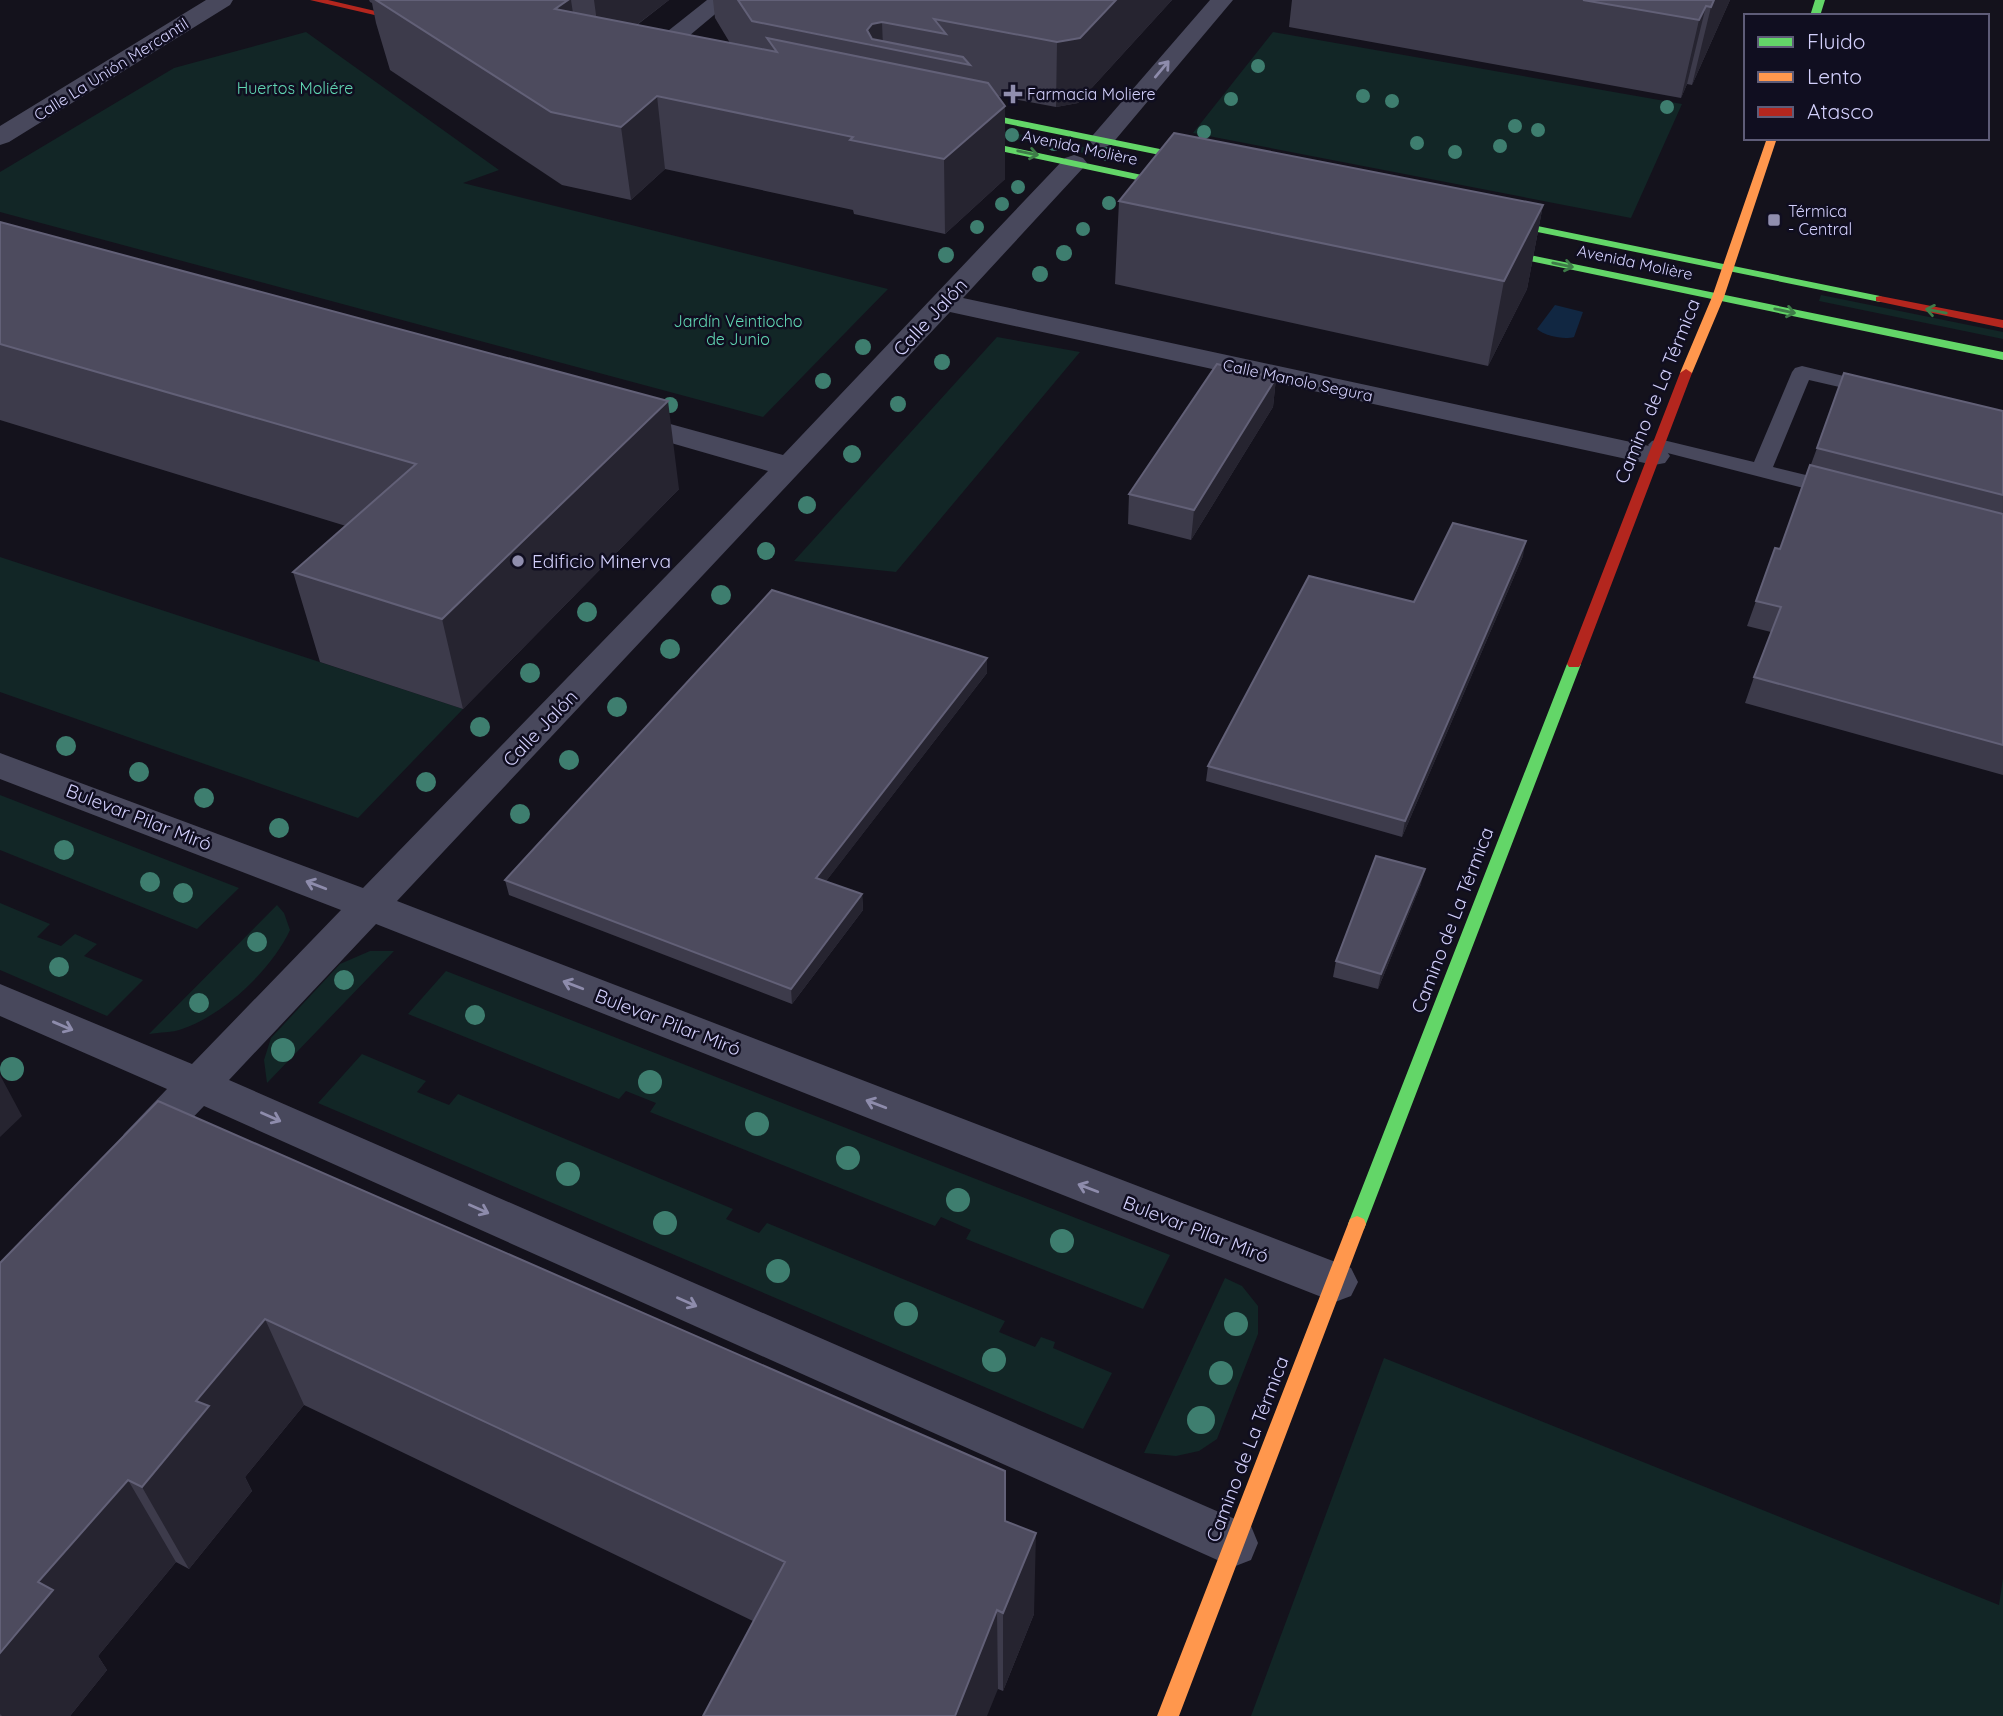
<svg xmlns="http://www.w3.org/2000/svg" width="2003" height="1716" viewBox="0 0 2003 1716" font-family="Quicksand,sans-serif">
<rect width="100%" height="100%" fill="#14121c"/>
<!-- green -->
<path fill="#122626" d="M 306,32 L 499,170 L 463,183 L 888,289 L 763,417 L 0,212 L 0,172 L 174,68 Z
M 1273,32 L 1682,104 L 1631,218 L 1193,133 Z
M 733,77 L 1128,156 L 1123,161 L 727,81 Z
M 1821,295 L 2003,332 L 2003,339 L 1819,301 Z
M 997,337 L 1080,352 L 896,572 L 794,561 Z
M 0,557 L 463,709 L 358,818 L 0,692 Z
M 0,795 L 239,888 L 197,929 L 0,850 Z
M 0,903 L 50,924 L 37,937 L 61,946 L 75,934 L 97,944 L 84,956 L 143,980 L 107,1016 L 0,970 Z
M 277,905 L 284,913 L 290,930 C 272,969 224,1015 182,1029 C 172,1033 160,1032 149,1034 Z
M 370,951 L 394,951 L 267,1083 L 264,1060 L 271,1038 L 340,964 Z
M 446,971 L 1170,1255 L 1143,1309 L 966,1239 L 971,1230 L 941,1217 L 935,1226 L 650,1112 L 656,1103 L 626,1091 L 619,1099 L 408,1014 Z
M 362,1054 L 426,1081 L 417,1092 L 449,1105 L 458,1094 L 733,1209 L 726,1219 L 759,1233 L 767,1223 L 1005,1321 L 999,1332 L 1035,1347 L 1041,1337 L 1055,1342 L 1053,1348 L 1112,1373 L 1083,1429 L 318,1103 Z
M 1225,1278 L 1242,1286 L 1258,1306 L 1258,1334 L 1217,1439 L 1199,1451 L 1176,1456 L 1144,1453 Z
M 1384,1358 L 1999,1605 L 2003,1578 L 2003,1716 L 1251,1716 Z"/>
<!-- water -->
<path fill="#112742" d="M 1555,305 L 1583,312 L 1574,337 C 1564,340 1545,336 1537,329 Z"/>
<g fill="none" stroke-linecap="round" stroke-linejoin="round">
<!-- lane -->
<path fill="#48485c" fill-rule="evenodd" d="M 1802,366 L 1881,385 L 1884,389 L 1881,393 L 1874,395 L 1809,380 L 1773,467 L 1847,485 L 1850,490 L 1847,495 L 1831,495 L 1652,449 L 1648,445 L 1652,441 L 1659,439 L 1754,462 L 1792,372 L 1795,368 Z"/>
<!-- street -->
<path fill="#48485c" fill-rule="evenodd" d="M 206,0 L 233,0 L 230,5 L 9,142 L 0,145 L 0,126 Z
M 707,0 L 732,0 L 665,56 L 649,56 L 645,51 L 649,46 Z
M 1210,0 L 1233,0 L 1111,145 L 1102,148 L 1093,145 L 1089,140 L 1093,135 Z
M 1074,155 L 1083,158 L 1087,163 L 1083,168 L 963,298 L 1654,447 L 1665,449 L 1670,456 L 1665,463 L 1654,465 L 950,312 L 397,901 L 1351,1268 L 1358,1282 L 1351,1296 L 1335,1302 L 1319,1296 L 376,924 L 229,1080 L 1251,1526 L 1258,1543 L 1251,1560 L 1233,1567 L 204,1106 L 154,1158 L 139,1164 L 124,1158 L 117,1146 L 124,1134 L 167,1089 L 0,1016 L 0,984 L 192,1064 L 341,910 L 0,779 L 0,753 L 363,888 L 768,471 L 612,426 L 608,420 L 612,414 L 623,411 L 783,455 L 1065,158 Z"/>
<!-- fast -->
<path fill="#63d668" fill-rule="evenodd" d="M 1815,0 L 1825,0 L 1820,16 L 1810,16 Z
M 953,107 L 1209,159 L 1214,162 L 1209,165 L 949,112 L 948,110 Z
M 953,135 L 1189,185 L 1194,188 L 1189,191 L 949,140 L 948,138 Z
M 1488,216 L 1880,296 L 1886,299 L 1880,302 L 1484,221 L 1484,217 Z
M 1481,245 L 2003,352 L 2003,360 L 1477,250 L 1475,248 Z
M 1574,659 L 1581,664 L 1366,1224 L 1364,1229 L 1357,1232 L 1350,1229 L 1348,1224 L 1567,664 Z"/>
<!-- slow -->
<path fill="#ff974d" fill-rule="evenodd" d="M 1767,138 L 1777,138 L 1724,297 L 1692,373 L 1686,377 L 1682,376 L 1680,373 L 1712,297 Z
M 1357,1216 L 1364,1219 L 1366,1224 L 1179,1716 L 1157,1716 L 1348,1224 L 1350,1219 Z"/>
<!-- jam -->
<path fill="#b3261e" fill-rule="evenodd" d="M 310,0 L 328,0 L 431,24 L 426,27 Z
M 1880,296 L 2003,320 L 2003,328 L 1876,301 L 1876,297 Z
M 1686,369 L 1692,373 L 1581,664 L 1579,667 L 1569,667 L 1567,664 L 1680,373 Z"/>
</g>
<!-- trees -->
<g fill="#3e7e6f">
<circle cx="1258" cy="66" r="7"/>
<circle cx="1363" cy="96" r="7"/>
<circle cx="1231" cy="99" r="7"/>
<circle cx="1392" cy="101" r="7"/>
<circle cx="1667" cy="107" r="7"/>
<circle cx="1515" cy="126" r="7"/>
<circle cx="1538" cy="130" r="7"/>
<circle cx="1204" cy="132" r="7"/>
<circle cx="1012" cy="135" r="7"/>
<circle cx="1417" cy="143" r="7"/>
<circle cx="1054" cy="144" r="7"/>
<circle cx="1500" cy="146" r="7"/>
<circle cx="1455" cy="152" r="7"/>
<circle cx="1107" cy="154" r="7"/>
<circle cx="1018" cy="187" r="7"/>
<circle cx="1109" cy="203" r="7"/>
<circle cx="1002" cy="204" r="7"/>
<circle cx="977" cy="227" r="7"/>
<circle cx="1083" cy="229" r="7"/>
<circle cx="1064" cy="253" r="8"/>
<circle cx="946" cy="255" r="8"/>
<circle cx="1040" cy="274" r="8"/>
<circle cx="863" cy="347" r="8"/>
<circle cx="942" cy="362" r="8"/>
<circle cx="823" cy="381" r="8"/>
<circle cx="898" cy="404" r="8"/>
<circle cx="670" cy="405" r="8"/>
<circle cx="852" cy="454" r="9"/>
<circle cx="807" cy="505" r="9"/>
<circle cx="766" cy="551" r="9"/>
<circle cx="721" cy="595" r="10"/>
<circle cx="587" cy="612" r="10"/>
<circle cx="670" cy="649" r="10"/>
<circle cx="530" cy="673" r="10"/>
<circle cx="617" cy="707" r="10"/>
<circle cx="480" cy="727" r="10"/>
<circle cx="66" cy="746" r="10"/>
<circle cx="569" cy="760" r="10"/>
<circle cx="139" cy="772" r="10"/>
<circle cx="426" cy="782" r="10"/>
<circle cx="204" cy="798" r="10"/>
<circle cx="520" cy="814" r="10"/>
<circle cx="279" cy="828" r="10"/>
<circle cx="64" cy="850" r="10"/>
<circle cx="150" cy="882" r="10"/>
<circle cx="183" cy="893" r="10"/>
<circle cx="257" cy="942" r="10"/>
<circle cx="59" cy="967" r="10"/>
<circle cx="344" cy="980" r="10"/>
<circle cx="199" cy="1003" r="10"/>
<circle cx="475" cy="1015" r="10"/>
<circle cx="283" cy="1050" r="12"/>
<circle cx="12" cy="1069" r="12"/>
<circle cx="650" cy="1082" r="12"/>
<circle cx="757" cy="1124" r="12"/>
<circle cx="848" cy="1158" r="12"/>
<circle cx="568" cy="1174" r="12"/>
<circle cx="958" cy="1200" r="12"/>
<circle cx="665" cy="1223" r="12"/>
<circle cx="1062" cy="1241" r="12"/>
<circle cx="778" cy="1271" r="12"/>
<circle cx="906" cy="1314" r="12"/>
<circle cx="1236" cy="1324" r="12"/>
<circle cx="994" cy="1360" r="12"/>
<circle cx="1221" cy="1373" r="12"/>
<circle cx="1201" cy="1420" r="14"/>
</g>
<!-- wall -->
<path fill="#3d3b4b" d="M 369,0 L 669,0 L 637,25 L 730,43 L 715,18 L 713,0 L 1172,0 L 1078,103 L 1056,107 L 997,96 L 1005,106 L 1005,179 L 945,234 L 854,214 L 853,210 L 665,169 L 631,200 L 562,185 L 390,70 L 376,23 L 372,3 L 370,2 Z
M 1292,0 L 1730,0 L 1692,85 L 1687,84 L 1681,98 L 1289,27 Z
M 1119,201 L 1543,205 L 1527,289 L 1488,366 L 1115,284 Z
M 0,222 L 679,489 L 463,709 L 320,662 L 293,572 L 346,526 L 0,420 Z
M 1276,378 L 1273,407 L 1191,540 L 1128,524 L 1129,494 Z
M 2003,411 L 2003,775 L 1745,703 L 1754,677 L 1771,632 L 1747,626 L 1756,601 L 1780,549 L 1817,448 Z
M 1523,556 L 1402,837 L 1206,781 L 1208,766 L 1414,602 Z
M 987,658 L 987,673 L 826,881 L 862,894 L 863,910 L 792,1004 L 509,895 L 505,880 Z
M 1421,884 L 1378,989 L 1333,977 L 1336,961 Z
M 158,1101 L 1034,1614 L 1003,1691 L 998,1689 L 753,1621 L 304,1405 L 245,1477 L 252,1491 L 189,1569 L 176,1562 L 98,1656 L 107,1670 L 70,1716 L 0,1716 L 0,1263 Z"/>
<!-- shaded-wall -->
<path fill="#262430" d="M 568,0 L 571,0 L 581,67 L 555,9 Z
M 594,0 L 669,0 L 601,52 Z
M 1116,0 L 1172,0 L 1078,103 L 1056,107 L 1057,42 Z
M 1714,0 L 1730,0 L 1692,85 L 1711,7 Z
M 1706,6 L 1687,84 L 1681,98 L 1699,20 Z
M 882,22 L 883,48 L 867,45 L 867,30 L 872,24 Z
M 657,96 L 665,169 L 631,200 L 621,127 Z
M 1005,106 L 1005,179 L 945,234 L 944,159 Z
M 1543,205 L 1527,289 L 1488,366 L 1504,281 Z
M 1276,378 L 1273,407 L 1191,540 L 1194,510 Z
M 668,401 L 679,489 L 463,709 L 442,619 Z
M 1526,541 L 1523,556 L 1402,837 L 1405,821 Z
M 987,658 L 987,673 L 817,893 L 816,878 Z
M 1425,869 L 1421,884 L 1378,989 L 1381,974 Z
M 862,894 L 863,910 L 792,1004 L 791,989 Z
M 0,1075 L 22,1116 L 0,1137 Z
M 265,1319 L 304,1405 L 245,1477 L 252,1491 L 189,1569 L 142,1487 L 196,1401 Z
M 128,1480 L 176,1562 L 98,1656 L 107,1670 L 70,1716 L 2,1716 L 0,1714 L 0,1653 L 38,1582 Z
M 1036,1533 L 1034,1614 L 1003,1691 L 1003,1613 Z
M 997,1610 L 998,1689 L 987,1716 L 955,1716 Z"/>
<!-- building -->
<path fill="#4d4b5e" stroke="#626077" stroke-width="2" d="M 376,0 L 568,0 L 555,9 L 777,52 L 767,38 L 988,83 L 1005,106 L 944,159 L 850,140 L 853,137 L 657,96 L 621,127 L 551,112 Z
M 738,0 L 1116,0 L 1080,38 L 1057,42 L 934,19 L 946,34 L 882,22 L 872,24 L 867,30 L 872,39 L 963,57 L 970,65 L 752,21 Z
M 1583,0 L 1714,0 L 1711,7 L 1706,6 L 1699,20 Z
M 1174,133 L 1543,205 L 1504,281 L 1119,201 Z
M 0,222 L 668,401 L 442,619 L 293,572 L 416,464 L 0,344 Z
M 1217,364 L 1276,378 L 1194,510 L 1129,494 Z
M 1844,373 L 2003,411 L 2003,495 L 1817,448 Z
M 1810,465 L 2003,514 L 2003,745 L 1754,677 L 1781,607 L 1756,601 L 1775,548 L 1780,549 Z
M 1453,523 L 1526,541 L 1405,821 L 1208,766 L 1309,576 L 1414,602 Z
M 772,590 L 987,658 L 816,878 L 862,894 L 791,989 L 505,880 Z
M 1376,856 L 1425,869 L 1381,974 L 1336,961 Z
M 158,1101 L 1005,1471 L 1005,1521 L 1036,1533 L 1003,1613 L 997,1610 L 955,1716 L 703,1716 L 785,1562 L 265,1319 L 196,1401 L 209,1406 L 142,1487 L 128,1480 L 38,1582 L 53,1590 L 0,1653 L 0,1263 Z"/>
<!-- one-way arrows -->
<defs><path id="oneway-shaft" d="M-6 0H5M1.5-3L5.5 0L1.5 3" fill="none" stroke-width="1.6" stroke-linecap="round" stroke-linejoin="round" transform="scale(1.75)"/></defs>
<g stroke="#8e8cac">
<use href="#oneway-shaft" transform="translate(1162 69) rotate(-50)"/>
<use href="#oneway-shaft" transform="translate(316 885) rotate(-159)"/>
<use href="#oneway-shaft" transform="translate(573 985) rotate(-159)"/>
<use href="#oneway-shaft" transform="translate(63 1026) rotate(23)"/>
<use href="#oneway-shaft" transform="translate(876 1104) rotate(-159)"/>
<use href="#oneway-shaft" transform="translate(271 1117) rotate(24)"/>
<use href="#oneway-shaft" transform="translate(1088 1188) rotate(-159)"/>
<use href="#oneway-shaft" transform="translate(479 1209) rotate(24)"/>
<use href="#oneway-shaft" transform="translate(687 1302) rotate(24)"/>
</g>
<g stroke="#3e7c48">
<use href="#oneway-shaft" transform="translate(1028 153) rotate(12)"/>
<use href="#oneway-shaft" transform="translate(1563 265) rotate(12)"/>
<use href="#oneway-shaft" transform="translate(1785 311) rotate(12)"/>
<use href="#oneway-shaft" transform="translate(1936 311) rotate(-169)"/>
</g>
<!-- markers -->
<g fill="#908eae" stroke="#100e20" stroke-width="2.5">
<path d="M1009.5 83.5h7v7h7v7h-7v7h-7v-7h-7v-7h7z"/>
<rect x="1767" y="213" width="14" height="14" rx="3.5"/>
<circle cx="518" cy="561" r="7"/>
</g>
<g text-anchor="middle" dominant-baseline="central" stroke-width="5" stroke-linejoin="round" paint-order="stroke">
<!-- far-street labels -->
<g font-size="16" fill="#d3d0fc" stroke="#100e20">
<text transform="translate(111 69) rotate(-32)">Calle La Unión Mercantil</text>
<text transform="translate(1080 147) rotate(12)">Avenida Molière</text>
<text transform="translate(1635 262) rotate(12)">Avenida Molière</text>
<text transform="translate(1298 380) rotate(12)">Calle Manolo Segura</text>
</g>
<!-- far-park labels -->
<g font-size="16" fill="#61d7b3" stroke="#100e20">
<text x="295" y="88">Huertos Moliére</text>
<text x="738" y="321">Jardín Veintiocho<tspan x="738" dy="18">de Junio</tspan></text>
</g>
<!-- far-poi labels -->
<g font-size="16" fill="#d3d0fc" stroke="#100e20" text-anchor="start">
<text x="1027" y="94">Farmacia Moliere</text>
<text x="1788" y="211">Térmica<tspan x="1788" dy="18">- Central</tspan></text>
</g>
<!-- street labels -->
<g font-size="19" fill="#d3d0fc" stroke="#100e20">
<text transform="translate(930 317) rotate(-47)">Calle Jalón</text>
<text transform="translate(1657 391) rotate(-68)">Camino de La Térmica</text>
<text transform="translate(540 728) rotate(-46)">Calle Jalón</text>
<text transform="translate(139 817) rotate(21)">Bulevar Pilar Miró</text>
<text transform="translate(1452 920) rotate(-69)">Camino de La Térmica</text>
<text transform="translate(668 1022) rotate(21)">Bulevar Pilar Miró</text>
<text transform="translate(1196 1229) rotate(21)">Bulevar Pilar Miró</text>
<text transform="translate(1247 1449) rotate(-69)">Camino de La Térmica</text>
</g>
<!-- poi labels -->
<g font-size="19" fill="#d3d0fc" stroke="#100e20" text-anchor="start">
<text x="532" y="561">Edificio Minerva</text>
</g>
</g>
<!-- legend -->
<rect x="1744" y="14" width="245" height="126" fill="#100e20" stroke="#5e5c78" stroke-width="2"/>
<rect x="1758" y="37" width="35" height="10" fill="#63d668" stroke="#5e5c78" stroke-width="2"/>
<text x="1807" y="49" font-size="21" fill="#d3d0fc">Fluido</text>
<rect x="1758" y="72" width="35" height="10" fill="#ff974d" stroke="#5e5c78" stroke-width="2"/>
<text x="1807" y="84" font-size="21" fill="#d3d0fc">Lento</text>
<rect x="1758" y="107" width="35" height="10" fill="#b3261e" stroke="#5e5c78" stroke-width="2"/>
<text x="1807" y="119" font-size="21" fill="#d3d0fc">Atasco</text>
</svg>
